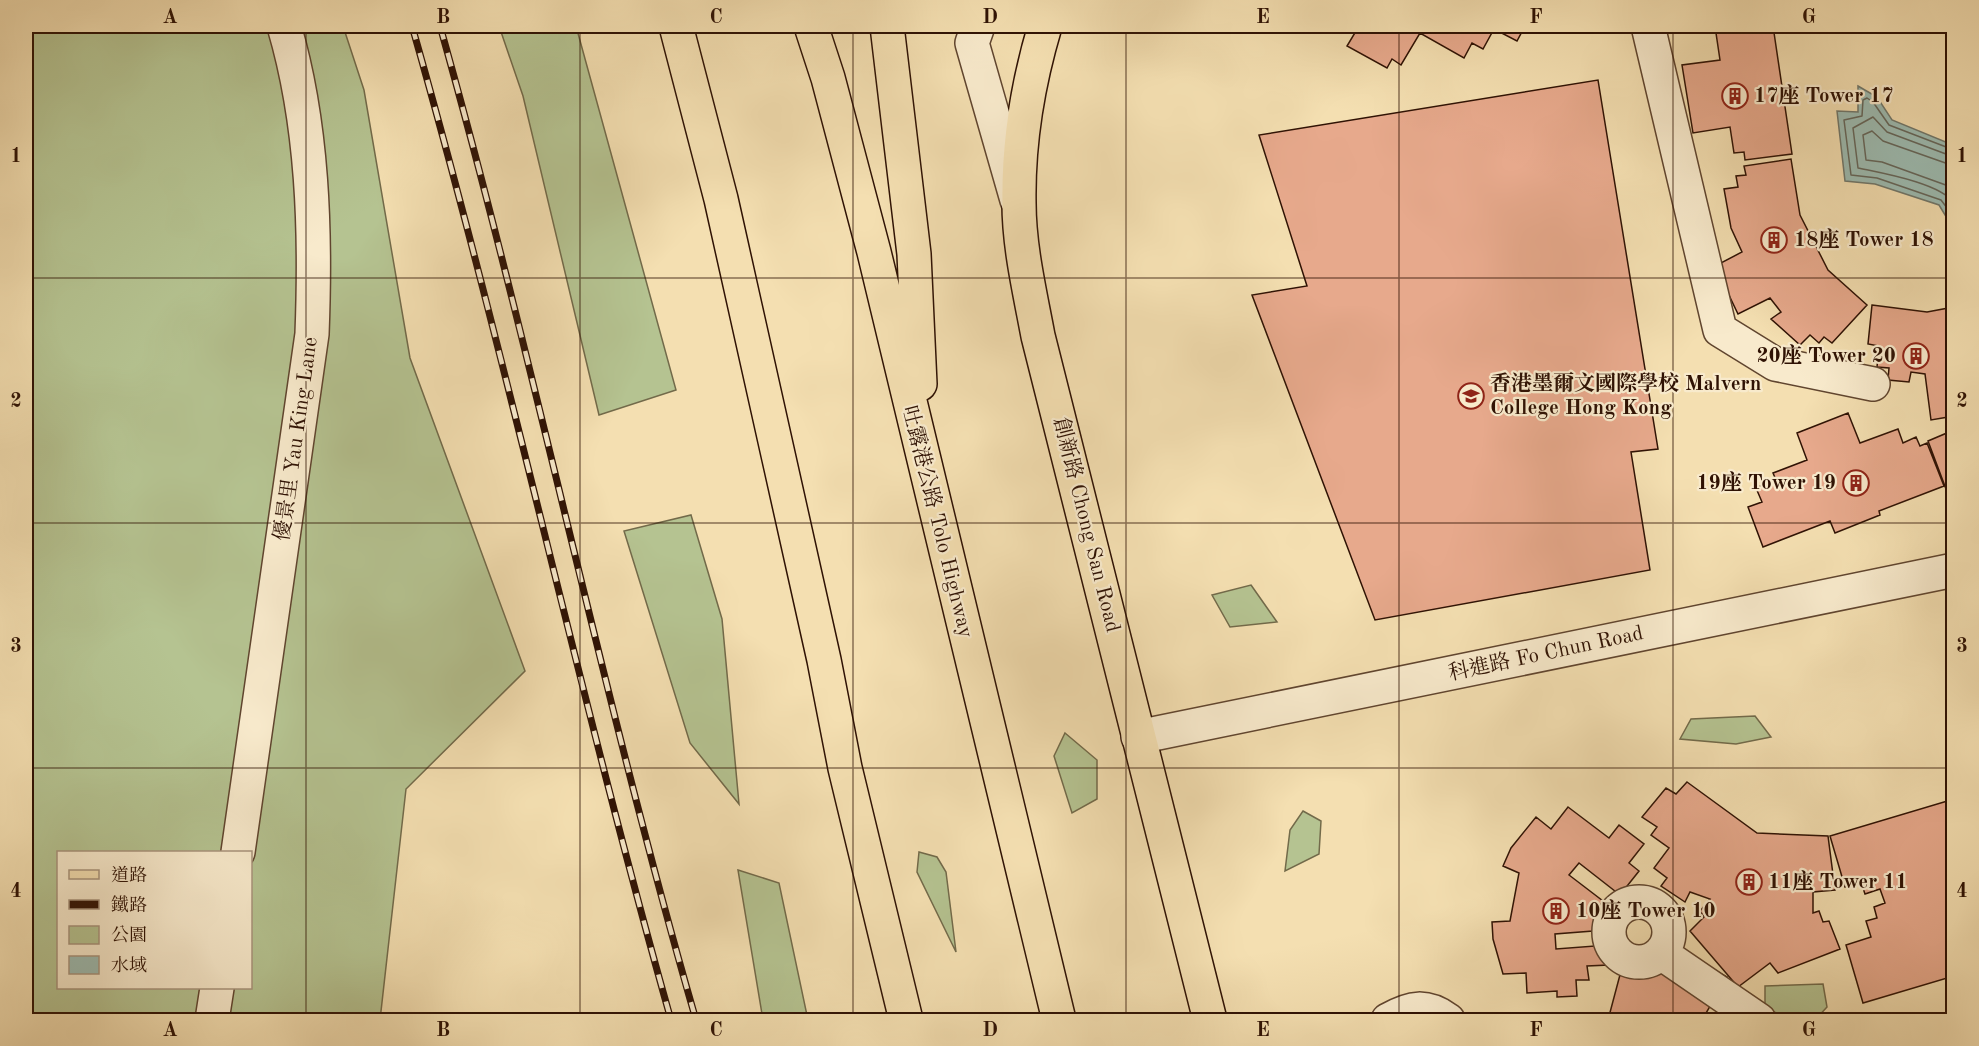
<svg xmlns="http://www.w3.org/2000/svg" width="1979" height="1046" viewBox="0 0 1979 1046" font-family="'Old Standard TT','Noto Serif TC',serif">
<rect width="100%" height="100%" fill="#f4dfb1"/>
<filter id="stains"><feTurbulence type="fractalNoise" baseFrequency=".00333" numOctaves="4"/><feColorMatrix values="0 0 0 0 .2 0 0 0 0 .09 0 0 0 0 .02 0 0 0 .5 -.17"/></filter>
<radialGradient id="worn" r=".72"><stop offset=".6" stop-color="#630" stop-opacity="0"/><stop offset="1" stop-color="#630" stop-opacity=".3"/></radialGradient>
<!-- green -->
<path fill="#b5c391" stroke="#726a4a" stroke-width="1.5" fill-rule="evenodd" d="M 26,26 L 343,26 L 364,90 L 410,358 L 525,671 L 406,789 L 380,1020 L 26,1020 ZM 58,852 L 250,852 L 250,988 L 58,988 Z
M 499,26 L 576,26 L 676,390 L 599,415 L 523,96 Z
M 691,515 L 722,619 L 739,804 L 690,743 L 624,531 Z
M 1251,585 L 1277,622 L 1230,627 L 1212,595 Z
M 1755,716 L 1771,737 L 1736,744 L 1680,739 L 1691,719 Z
M 1065,733 L 1097,760 L 1097,799 L 1072,813 L 1054,756 Z
M 1303,811 L 1321,821 L 1319,854 L 1285,871 L 1290,830 Z
M 919,852 L 937,857 L 946,872 L 956,952 L 917,872 Z
M 738,870 L 779,883 L 808,1020 L 763,1020 Z
M 1823,984 L 1827,1007 L 1815,1020 L 1797,1020 L 1765,1009 L 1765,986 Z"/>
<!-- water -->
<path fill="#9dbcb2" stroke="#71786c" stroke-width="1.5" d="M 1858,86 L 1877,97 L 1892,120 L 1953,145 L 1953,228 L 1939,205 L 1875,184 L 1845,181 L 1837,111 L 1858,112 Z"/>
<g fill="none" stroke-linecap="round" stroke-linejoin="round">
<!-- shore -->
<path stroke="#66675b" stroke-width="1.5" d="M 1954,150 L 1889,125 L 1873,102 L 1867,98 L 1863,100 L 1862,116 L 1844,120 L 1851,175 L 1877,178 L 1941,200 L 1954,217
M 1954,157 L 1887,132 L 1873,117 L 1853,128 L 1858,168 C 1881,173 1940,183 1954,203
M 1954,166 L 1883,141 L 1872,131 L 1863,135 L 1866,160 L 1882,162 L 1954,188"/>
</g>
<!-- building -->
<path fill="#e7a98c" stroke="#2f1204" stroke-width="1.5" d="M 1359,26 L 1525,26 L 1517,41 L 1494,29 L 1483,49 L 1472,43 L 1464,58 L 1420,33 L 1401,65 L 1392,59 L 1387,68 L 1347,46 Z
M 1725,26 L 1773,26 L 1792,154 L 1745,160 L 1744,152 L 1734,153 L 1730,127 L 1693,133 L 1682,65 L 1720,60 L 1716,33 L 1726,31 Z
M 1598,80 L 1658,449 L 1631,452 L 1650,570 L 1375,620 L 1252,295 L 1307,286 L 1259,135 Z
M 1791,159 L 1800,215 L 1828,270 L 1867,305 L 1832,343 L 1824,337 L 1819,343 L 1810,335 L 1800,345 L 1771,319 L 1781,312 L 1770,298 L 1738,314 L 1715,266 L 1742,252 L 1731,228 L 1724,189 L 1738,187 L 1736,176 L 1746,175 L 1744,166 Z
M 1872,305 L 1927,312 L 1954,307 L 1954,416 L 1931,420 L 1925,374 L 1911,372 L 1909,382 L 1888,380 L 1889,368 L 1877,367 L 1879,346 L 1868,344 Z
M 1848,413 L 1860,443 L 1898,429 L 1903,443 L 1916,437 L 1920,446 L 1927,443 L 1944,486 L 1879,511 L 1880,515 L 1835,533 L 1830,521 L 1763,547 L 1748,507 L 1762,502 L 1756,488 L 1776,480 L 1773,473 L 1807,460 L 1797,433 Z
M 1954,430 L 1954,486 L 1946,489 L 1928,441 Z
M 1687,782 L 1757,833 L 1828,836 L 1835,890 L 1813,892 L 1813,913 L 1819,911 L 1823,922 L 1829,921 L 1840,949 L 1778,973 L 1770,963 L 1738,987 L 1690,931 L 1704,917 L 1700,911 L 1710,899 L 1690,892 L 1685,902 L 1661,886 L 1667,878 L 1654,868 L 1669,848 L 1651,835 L 1657,827 L 1642,817 L 1666,788 L 1676,794 Z
M 1954,799 L 1954,976 L 1863,1003 L 1846,945 L 1871,937 L 1866,921 L 1877,918 L 1874,907 L 1885,903 L 1880,889 L 1865,894 L 1861,882 L 1845,887 L 1830,836 Z
M 1568,807 L 1609,838 L 1619,825 L 1644,844 L 1629,863 L 1639,871 L 1620,895 L 1579,863 L 1569,875 L 1603,901 L 1593,931 L 1555,934 L 1556,949 L 1608,945 L 1609,965 L 1587,966 L 1589,980 L 1576,980 L 1577,996 L 1557,997 L 1557,991 L 1527,993 L 1526,973 L 1503,974 L 1493,939 L 1492,922 L 1510,921 L 1519,873 L 1503,866 L 1511,848 L 1536,817 L 1551,829 Z
M 1680,950 L 1727,977 L 1702,1020 L 1608,1020 L 1621,971 L 1644,977 L 1656,955 Z"/>
<g fill="none" stroke-linecap="round" stroke-linejoin="round">
<!-- minor casing -->
<g stroke="#60452f" stroke-width="36">
<path id="minor" d="M 978,26 L 972,43 L 1017,200
M 1648,26 L 1720,330 L 1775,364 L 1873,384
M 1138,737 L 1954,570
M 238,852 L 312,334 C 316,232 313,124 284,26
M1609 932a30 30 0 1 1 60 0a30 30 0 1 1-60 0Z
M 1661,953 L 1759,1020
M 212,1020 L 217,988
M 1388,1020 C 1411,1007 1426,1004 1448,1020"/>
</g>
<!-- major casing -->
<g stroke="#2f1204" stroke-width="36">
<path id="major" d="M 1045,26 C 1028,83 1018,143 1019,203 C 1019,247 1030,293 1038,336 L 1210,1020"/>
</g>
<!-- highway casing -->
<g stroke="#2f1204" stroke-width="36">
<path id="highway" d="M 676,26 L 721,199 L 824,660 L 845,768 L 906,1020
M 811,26 L 828,78 L 874,252 L 1059,1020
M 887,26 L 914,254 L 920,384"/>
</g>
<!-- minor -->
<use href="#minor" stroke="#f8eacc" stroke-width="33"/>
<!-- major -->
<use href="#major" stroke="#f4dfb1" stroke-width="33"/>
<!-- highway -->
<use href="#highway" stroke="#f4dfb1" stroke-width="33"/>
<!-- rail casing -->
<g stroke="#2f1204" stroke-width="7">
<path id="rail" d="M 412,26 C 506,355 578,691 671,1020
M 440,26 C 533,355 601,692 696,1020"/>
</g>
<!-- rail -->
<use href="#rail" stroke="#f8eacc" stroke-width="4.5" stroke-dasharray="14" stroke-linecap="butt"/>
</g>
<!-- grid -->
<path fill="none" stroke="#2f1204" stroke-width="1.5" stroke-opacity="0.55" d="M 306,26 L 306,1020M 580,26 L 580,1020M 853,26 L 853,1020M 1126,26 L 1126,1020M 1399,26 L 1399,1020M 1673,26 L 1673,1020M 26,278 L 1954,278M 26,523 L 1954,523M 26,768 L 1954,768"/>
<!-- icons -->
<defs>
<g id="building-ring" transform="scale(1.35)"><circle r="9.5" fill="#f8eacc" stroke="#8f2418" stroke-width="1.5"/><path d="M-4-6H4V6H1V3H-1V6H-4ZM-2.5-4.3h1.7v1.8h-1.7ZM.8-4.3h1.7v1.8H.8ZM-2.5-1h1.7V.8h-1.7ZM.8-1h1.7V.8H.8Z" fill="#8f2418"/></g>
<g id="school-ring" transform="scale(1.35)"><circle r="9.5" fill="#f8eacc" stroke="#8f2418" stroke-width="1.5"/><path d="M0-5L7-2L0 1L-7-2ZM-4 1L0 2.5L4 1V4Q0 6-4 4Z" fill="#8f2418"/></g>
</defs>
<g fill-rule="evenodd">
<use href="#building-ring" x="1735" y="96"/>
<use href="#building-ring" x="1774" y="240"/>
<use href="#building-ring" x="1916" y="356"/>
<use href="#school-ring" x="1471" y="396"/>
<use href="#building-ring" x="1856" y="483"/>
<use href="#building-ring" x="1749" y="882"/>
<use href="#building-ring" x="1556" y="911"/>
</g>
<g text-anchor="middle" dominant-baseline="central" stroke-width="4.5" stroke-linejoin="round" paint-order="stroke">
<!-- poi labels -->
<g font-size="21" font-weight="bold" fill="#2f1204" stroke="#f8eacc" text-anchor="start">
<text x="1754" y="96">17座 Tower 17</text>
<text x="1794" y="240">18座 Tower 18</text>
<text x="1896" y="356" text-anchor="end">20座 Tower 20</text>
<text x="1490" y="384">香港墨爾文國際學校 Malvern<tspan x="1490" dy="24">College Hong Kong</tspan></text>
<text x="1836" y="483" text-anchor="end">19座 Tower 19</text>
<text x="1768" y="882">11座 Tower 11</text>
<text x="1576" y="911">10座 Tower 10</text>
</g>
<!-- street labels -->
<g font-size="21" fill="#2f1204" stroke="#f8eacc">
<text transform="translate(297 439) rotate(-82)">優景里 Yau King Lane</text>
<text transform="translate(937 522) rotate(76)">吐露港公路 Tolo Highway</text>
<text transform="translate(1086 525) rotate(76)">創新路 Chong San Road</text>
<text transform="translate(1546 654) rotate(-12)">科進路 Fo Chun Road</text>
</g>
</g>
<!-- margin -->
<rect width="1979" height="1046" fill="none" stroke="#f4dfb1" stroke-width="66"/>
<!-- legend -->
<rect x="57" y="851" width="195" height="138" fill="#f8eacc" stroke="#a8947c" stroke-width="1.5"/>
<rect x="69" y="870" width="30" height="9" fill="#f4dfb1" stroke="#a8947c" stroke-width="1.5"/>
<text x="111" y="881" font-size="18" fill="#2f1204">道路</text>
<rect x="69" y="900" width="30" height="9" fill="#2f1204" stroke="#a8947c" stroke-width="1.5"/>
<text x="111" y="911" font-size="18" fill="#2f1204">鐵路</text>
<rect x="69" y="926" width="30" height="18" fill="#b5c391" stroke="#a8947c" stroke-width="1.5"/>
<text x="111" y="941" font-size="18" fill="#2f1204">公園</text>
<rect x="69" y="956" width="30" height="18" fill="#9dbcb2" stroke="#a8947c" stroke-width="1.5"/>
<text x="111" y="971" font-size="18" fill="#2f1204">水域</text>
<rect x="33" y="33" width="1913" height="980" fill="none" stroke="#2f1204" stroke-width="2"/>
<g font-size="20" text-anchor="middle" font-weight="bold" fill="#2f1204">
<text x="170" y="23">A</text>
<text x="443" y="23">B</text>
<text x="716" y="23">C</text>
<text x="990" y="23">D</text>
<text x="1263" y="23">E</text>
<text x="1536" y="23">F</text>
<text x="1809" y="23">G</text>
<text x="16" y="162">1</text>
<text x="1962" y="162">1</text>
<text x="16" y="407">2</text>
<text x="1962" y="407">2</text>
<text x="16" y="652">3</text>
<text x="1962" y="652">3</text>
<text x="16" y="897">4</text>
<text x="1962" y="897">4</text>
<text x="170" y="1036">A</text>
<text x="443" y="1036">B</text>
<text x="716" y="1036">C</text>
<text x="990" y="1036">D</text>
<text x="1263" y="1036">E</text>
<text x="1536" y="1036">F</text>
<text x="1809" y="1036">G</text>
</g>
<rect width="100%" height="100%" filter="url(#stains)"/>
<rect width="100%" height="100%" fill="url(#worn)"/>
</svg>
